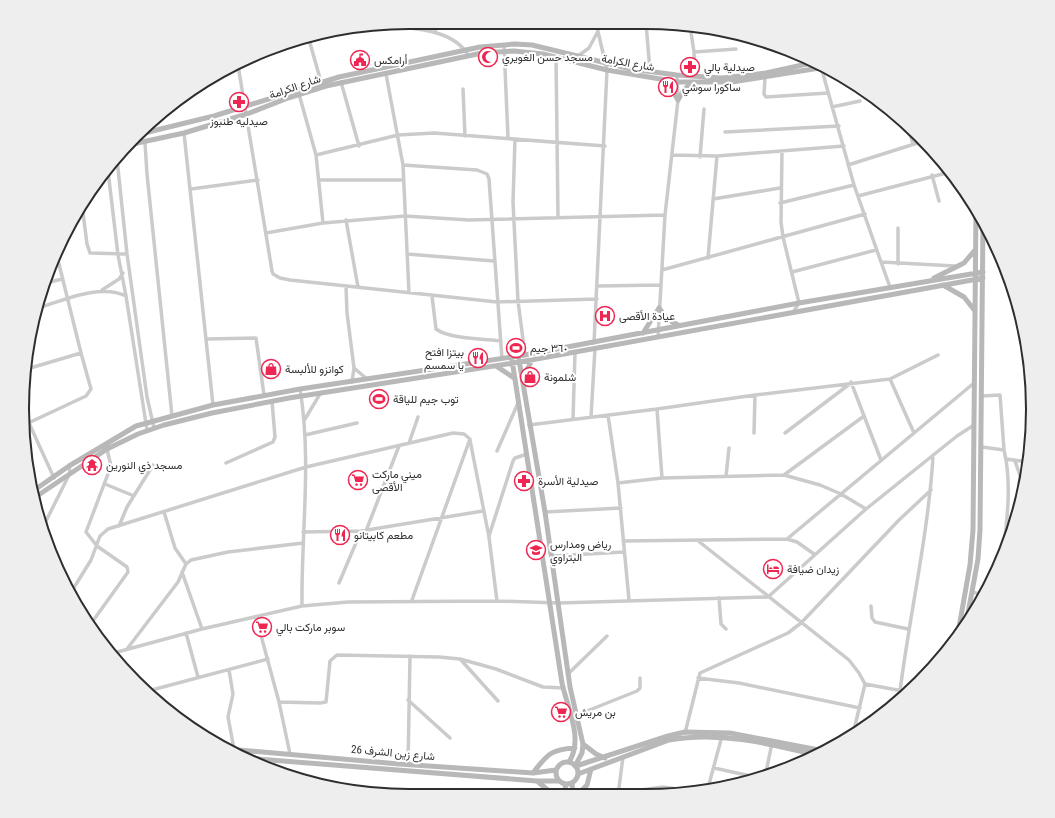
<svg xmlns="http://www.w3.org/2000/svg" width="1055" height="818" viewBox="0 0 1055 818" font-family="'Roboto Condensed',Vazirmatn,sans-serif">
<rect width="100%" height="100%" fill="#fff"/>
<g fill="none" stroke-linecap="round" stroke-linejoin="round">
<!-- street -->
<path stroke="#cbcbcb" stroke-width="3.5" d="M 646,23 L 650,71
M 384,25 C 412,29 452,28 468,55
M 690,26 L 694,52 L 695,76
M 435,32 L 438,22
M 308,36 L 321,82
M 504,45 L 508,138
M 694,52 L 736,49
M 578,56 L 589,48 L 597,33
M 556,57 L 558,217
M 820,63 L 854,185 L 881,262
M 238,65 L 272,271 L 273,274 L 280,278 L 290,280 L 497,302 L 597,299
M 386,74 L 403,165 L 409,293
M 765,78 L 764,94 L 766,97 L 828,93
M 341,82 L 359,146
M 463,89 L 465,136
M 299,94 L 316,155 L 323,223
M 832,107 L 860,101
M 908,127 L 913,144
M 725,132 L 839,126
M 184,133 L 213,405
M 515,139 L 513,202 L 518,301 L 525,355
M 145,143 L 147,174 L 172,416
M 126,147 L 133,143 L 133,138
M 782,152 L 781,222 L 783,237 L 799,303 L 794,311
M 316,155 L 398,135 L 434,133 L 605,146
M 672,155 L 717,156 L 844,146
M 700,157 L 704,109
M 117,159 L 127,254 L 147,397 L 154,428
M 403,165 L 477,170 L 487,174 L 489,179 L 502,359
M 848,165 L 924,141
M 108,171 L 118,255 L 126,296 L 147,430
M 932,175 L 939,201
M 319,180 L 404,180
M 191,189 L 258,180
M 858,196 L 950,172
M 713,199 L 780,188
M 780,203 L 854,185
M 82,205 L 87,244 L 90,253 L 127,254
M 346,220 L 358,287
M 898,228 L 898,264
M 266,233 L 323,223 L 405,216 L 469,220 L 665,215
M 407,254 L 494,261
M 708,258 L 717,156
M 662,270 L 865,214
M 792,272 L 876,250
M 46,283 L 62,279
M 346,286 L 347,313 L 354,368 L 352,382
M 598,286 L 660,285
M 890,287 L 881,262 L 955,266
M 102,290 L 119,279 L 123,273
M 432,296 L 436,329 C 449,339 484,339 501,341
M 35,309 C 62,301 100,283 126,296
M 658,337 L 665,215 L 678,100 L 677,75
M 207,339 L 256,338 L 264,395
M 594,343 L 607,70 L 596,23
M 354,368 L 367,379
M 27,369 L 81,353
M 890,379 L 914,433
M 851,382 L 881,460
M 300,389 C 312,461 301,534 302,606
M 982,396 L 1000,395 L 1004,450
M 608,415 L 618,483
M 591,417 L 595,348
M 305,419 L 320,394
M 573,419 L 575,352
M 29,423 L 54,478
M 24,425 L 86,396 L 91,389 L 81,353 L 57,256
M 529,425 L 657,409
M 754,433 L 755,395
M 785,433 L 851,383
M 305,435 L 357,423
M 470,440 L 489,537 L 497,601
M 409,443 L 418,417
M 982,447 L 1004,450 C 1012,483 1007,521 1003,555
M 497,451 L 518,403
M 1006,459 L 1028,462
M 1015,461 L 1024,487
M 226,463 L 273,442 L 275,437 L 272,401
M 784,475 L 864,416
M 726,476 L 729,448
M 662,478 L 657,409 L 755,395 L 890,379 L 938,355
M 105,484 L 134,496
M 164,512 L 175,548 L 186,564
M 545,512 L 621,508
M 119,526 L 127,507 L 153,465
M 43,527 L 70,473 L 69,466
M 366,531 L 399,446
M 303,532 L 361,531 L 483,511
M 489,536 L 513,461 L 515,458 L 527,454
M 787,539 L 974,383
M 697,540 L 849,660 L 859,673 L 865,684 L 908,692
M 623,541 L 787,539 L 797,542 L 814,554
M 552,556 L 624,552
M 182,572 L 202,629
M 339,583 L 361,531
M 972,592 L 984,595
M 70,594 L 91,560 L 100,536 L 108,529 L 306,467 L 453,433 L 464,434 L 470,439 L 412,600
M 719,598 L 721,624 L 726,629
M 629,600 L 618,483 L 662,478 L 784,475 L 820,485 L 841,494 L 866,509
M 871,606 L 872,618 L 875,622 L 908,629
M 256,617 L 279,702 L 290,754
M 90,625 L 128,572 L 127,567 L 97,546 L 86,532 L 111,466 L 107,449
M 186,633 L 198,677
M 127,649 L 178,582 L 186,564 L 191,560 L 228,552 L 303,543
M 110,654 L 202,629 L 302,606 L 348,602 L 497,601 L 559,603 L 768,597 L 866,509 L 957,436 L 974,425
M 461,660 L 498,701
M 229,670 L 233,694 L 228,717 L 234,749
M 569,673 L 607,636
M 698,678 L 739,683 L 860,708
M 153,690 L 154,696
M 148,691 L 268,659
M 900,691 C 910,613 928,535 933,457
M 408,700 L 450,738
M 279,702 L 320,703 L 326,702 L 330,661 L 337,655 L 439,657 L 460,659 L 496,669 L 543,687 L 564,688
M 577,715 L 637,691 L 640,688 L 640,678
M 685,733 L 700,673 L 788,633 L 801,623 L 899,520 L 931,490
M 853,734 L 865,684
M 408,765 L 410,656
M 714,768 L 760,778
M 765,777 L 772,743
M 708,788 L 722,736
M 618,793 L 663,787 L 691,791
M 618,795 L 623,757
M 662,795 L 663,787"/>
<!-- secondary -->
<path stroke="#b8b8b8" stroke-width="5" d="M 666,80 L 678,100
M 678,100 L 683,91 L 692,82
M 136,135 L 214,116 L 339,77 L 480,47 L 515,44 L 532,45 L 631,69 L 677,75 L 722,78 L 766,73 L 816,62
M 128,145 L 184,133 L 247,114 L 288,98 L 326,86 L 482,53 L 514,51 L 543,54 L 607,70 L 678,82 L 732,82 L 826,67
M 934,278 L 964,263 L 975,250
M 943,285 L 964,297 L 975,311
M 643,333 L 659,308 L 667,319 L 678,325
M 512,360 L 562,683 C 567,707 584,739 569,762
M 519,360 L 545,512 L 570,687 L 583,744 L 582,753 L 575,766
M 496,366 L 514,378
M 523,378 L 532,360
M 33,491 L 69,466 L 136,426 L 213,405 L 300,389 L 525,355 L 799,303 L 983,272
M 34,498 L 107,449 L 138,434 L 164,425 L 212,413 L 289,398 L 520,362 L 983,278
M 966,624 L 978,559 L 980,530 L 983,220
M 957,639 L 970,565 L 973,530 L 976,208
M 583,744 L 596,754 L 605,758
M 228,749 L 399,764 L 533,773 L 556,770
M 245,758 L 537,781 L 559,781
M556 773a11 11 0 1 1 22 0a11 11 0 1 1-22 0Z
M 576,766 L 668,736 L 685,732 L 730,733 L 824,751
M 533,773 C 547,754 552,749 575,748
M 578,774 L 669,740 C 719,731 767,743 816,755
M 537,781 L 555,796
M 572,783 L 573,795
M 565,784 L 566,795
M 577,795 L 587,785 L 591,769"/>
</g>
<!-- icons -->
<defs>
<g id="mosque-ring" transform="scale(1)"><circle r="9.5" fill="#fff" stroke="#ee2651" stroke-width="1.5"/><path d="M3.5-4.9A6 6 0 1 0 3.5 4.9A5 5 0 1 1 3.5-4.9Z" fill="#ee2651"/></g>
<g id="civic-ring" transform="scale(1)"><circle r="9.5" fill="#fff" stroke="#ee2651" stroke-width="1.5"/><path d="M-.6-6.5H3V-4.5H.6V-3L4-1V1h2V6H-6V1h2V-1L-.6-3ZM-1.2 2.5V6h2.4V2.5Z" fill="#ee2651"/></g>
<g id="pharmacy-ring" transform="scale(1)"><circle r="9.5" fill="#fff" stroke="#ee2651" stroke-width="1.5"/><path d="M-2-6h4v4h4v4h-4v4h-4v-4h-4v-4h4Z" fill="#ee2651"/></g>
<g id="restaurant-ring" transform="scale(1)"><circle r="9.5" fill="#fff" stroke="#ee2651" stroke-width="1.5"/><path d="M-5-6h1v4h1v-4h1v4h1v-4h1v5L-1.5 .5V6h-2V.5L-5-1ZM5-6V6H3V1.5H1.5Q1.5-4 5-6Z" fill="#ee2651"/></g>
<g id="hospital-ring" transform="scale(1)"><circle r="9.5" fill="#fff" stroke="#ee2651" stroke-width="1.5"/><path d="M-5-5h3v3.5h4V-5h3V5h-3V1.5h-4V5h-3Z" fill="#ee2651"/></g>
<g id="stadium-ring" transform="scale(1)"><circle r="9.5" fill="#fff" stroke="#ee2651" stroke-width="1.5"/><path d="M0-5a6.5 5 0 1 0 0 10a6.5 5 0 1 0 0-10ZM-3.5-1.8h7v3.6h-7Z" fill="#ee2651"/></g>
<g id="shop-ring" transform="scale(1)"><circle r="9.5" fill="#fff" stroke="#ee2651" stroke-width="1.5"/><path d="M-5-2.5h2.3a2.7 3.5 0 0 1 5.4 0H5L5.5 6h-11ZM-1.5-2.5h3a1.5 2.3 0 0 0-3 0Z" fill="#ee2651"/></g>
<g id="temple-ring" transform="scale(1)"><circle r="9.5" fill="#fff" stroke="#ee2651" stroke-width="1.5"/><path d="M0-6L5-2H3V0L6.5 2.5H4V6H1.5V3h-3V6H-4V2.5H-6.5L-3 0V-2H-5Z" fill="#ee2651"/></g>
<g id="supermarket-ring" transform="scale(1)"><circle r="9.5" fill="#fff" stroke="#ee2651" stroke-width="1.5"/><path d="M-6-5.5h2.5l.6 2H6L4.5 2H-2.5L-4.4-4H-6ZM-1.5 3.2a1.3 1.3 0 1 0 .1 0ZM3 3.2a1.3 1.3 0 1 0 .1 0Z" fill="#ee2651"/></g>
<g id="school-ring" transform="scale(1)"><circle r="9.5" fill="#fff" stroke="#ee2651" stroke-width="1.5"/><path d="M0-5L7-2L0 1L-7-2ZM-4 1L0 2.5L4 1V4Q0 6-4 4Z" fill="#ee2651"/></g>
<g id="hotel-ring" transform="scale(1)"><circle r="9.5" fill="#fff" stroke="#ee2651" stroke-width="1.5"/><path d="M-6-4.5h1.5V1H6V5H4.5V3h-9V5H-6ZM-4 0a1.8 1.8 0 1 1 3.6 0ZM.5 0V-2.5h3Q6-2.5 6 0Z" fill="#ee2651"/></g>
</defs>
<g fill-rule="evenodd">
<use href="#mosque-ring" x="488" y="57"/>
<use href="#civic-ring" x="360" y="60"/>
<use href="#pharmacy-ring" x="690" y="67"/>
<use href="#restaurant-ring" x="668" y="87"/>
<use href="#pharmacy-ring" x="239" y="102"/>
<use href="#hospital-ring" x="605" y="316"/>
<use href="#stadium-ring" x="516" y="348"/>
<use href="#restaurant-ring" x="478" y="358"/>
<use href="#shop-ring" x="271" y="369"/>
<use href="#shop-ring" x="530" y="377"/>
<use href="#stadium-ring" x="379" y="399"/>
<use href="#temple-ring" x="92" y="465"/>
<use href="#supermarket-ring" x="358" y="480"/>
<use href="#pharmacy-ring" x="524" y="481"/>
<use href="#restaurant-ring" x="340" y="535"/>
<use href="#school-ring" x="536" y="550"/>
<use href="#hotel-ring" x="773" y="569"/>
<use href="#supermarket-ring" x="262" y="627"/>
<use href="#supermarket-ring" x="561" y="712"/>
</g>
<g text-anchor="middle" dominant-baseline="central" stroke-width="4" stroke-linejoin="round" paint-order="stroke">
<!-- poi labels -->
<g font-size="11" fill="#2e2e2e" stroke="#fff" text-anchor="start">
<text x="502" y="57">مسجد حسن الغويري</text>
<text x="374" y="60">أرامكس</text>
<text x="704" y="67">صيدلية بالي</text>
<text x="682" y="87">ساكورا سوشي</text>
<text x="239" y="121" text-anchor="middle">صيدليه طنبوز</text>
<text x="619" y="316">عيادة الأقصى</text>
<text x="530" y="348">٣٦٠ جيم</text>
<text x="464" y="352" text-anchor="end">بيتزا افتح<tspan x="464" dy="13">يا سمسم</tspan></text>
<text x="285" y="369">كوانزو للألبسة</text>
<text x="544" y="377">شلمونة</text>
<text x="393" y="399">توب جيم للياقة</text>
<text x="106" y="465">مسجد ذي النورين</text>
<text x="372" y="474">ميني ماركت<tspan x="372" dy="13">الأقصى</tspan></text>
<text x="538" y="481">صيدلية الأسرة</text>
<text x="354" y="535">مطعم كابيتانو</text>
<text x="550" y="544">رياض ومدارس<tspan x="550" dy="13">البتراوي</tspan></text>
<text x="787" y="569">زيدان ضيافة</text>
<text x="276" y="627">سوبر ماركت بالي</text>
<text x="575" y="712">بن مريش</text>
</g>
<!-- street labels -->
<g font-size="11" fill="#2e2e2e" stroke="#fff">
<text transform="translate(628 63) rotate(10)">شارع الكرامة</text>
<text transform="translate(295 87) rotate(-19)">شارع الكرامة</text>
<text transform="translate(393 753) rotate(5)">شارع زين الشرف 26</text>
</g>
</g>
<!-- crop -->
<path d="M0 0H1055V818H0ZM409 29H646A380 380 0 0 1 1026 409V409A380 380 0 0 1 646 789H409A380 380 0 0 1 29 409V409A380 380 0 0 1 409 29Z" fill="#eee" fill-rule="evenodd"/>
<path fill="none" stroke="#2e2e2e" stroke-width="2" d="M409 29H646A380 380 0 0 1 1026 409V409A380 380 0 0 1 646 789H409A380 380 0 0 1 29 409V409A380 380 0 0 1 409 29Z"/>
</svg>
